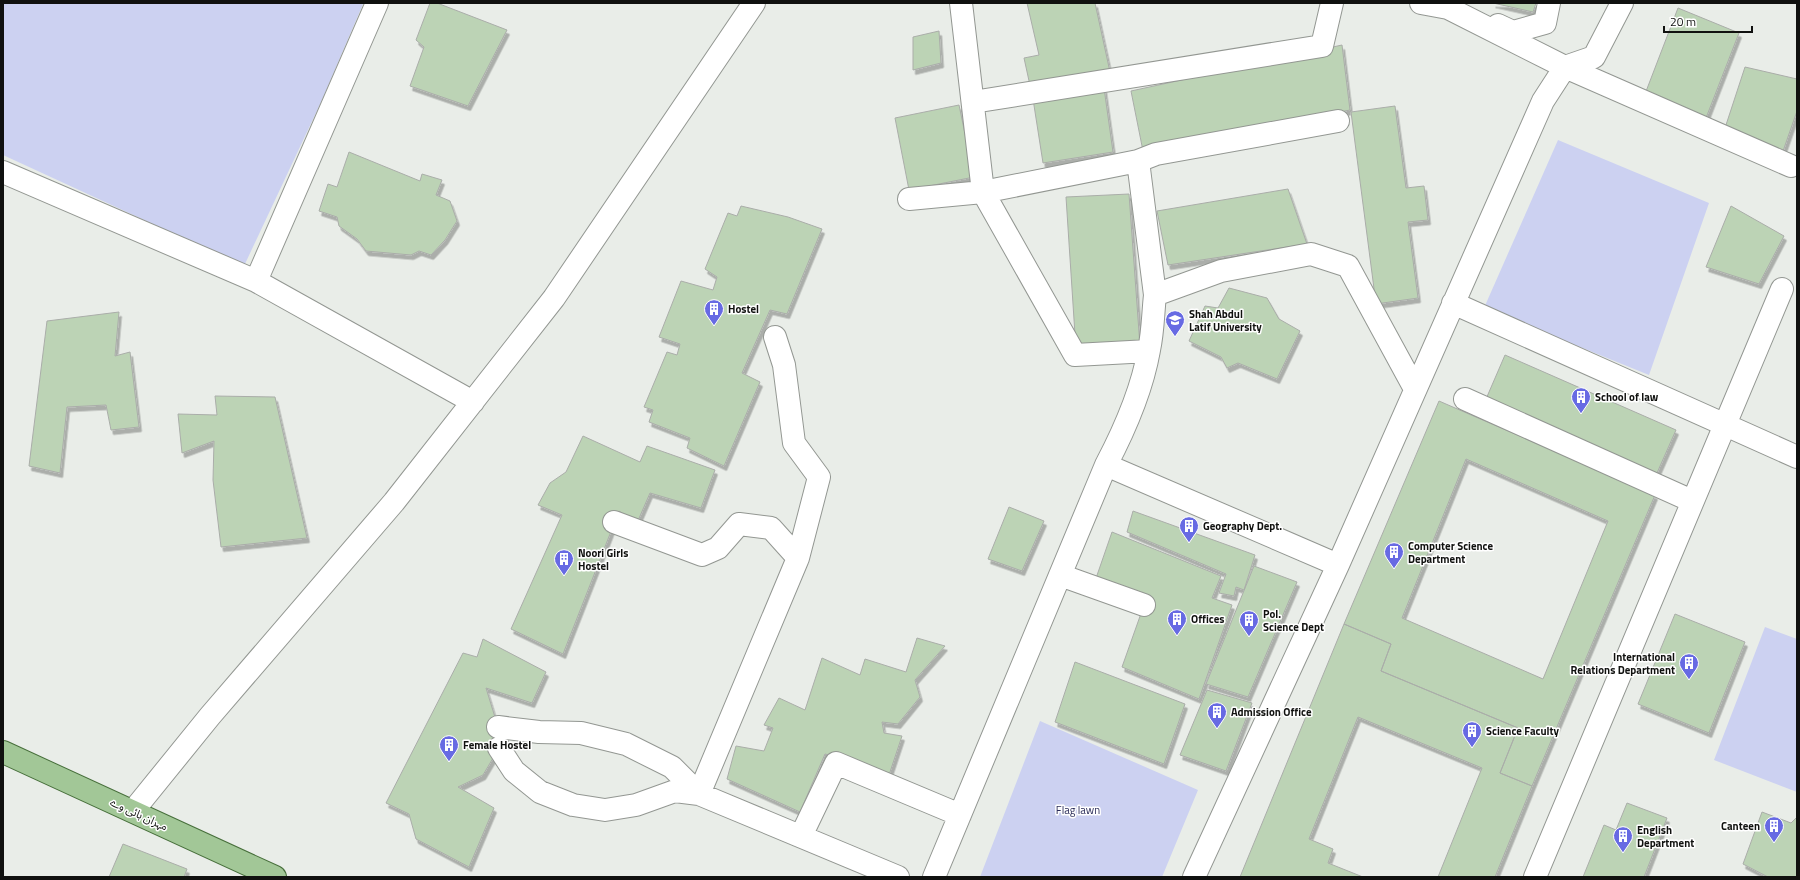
<svg xmlns="http://www.w3.org/2000/svg" width="1800" height="880" viewBox="0 0 1800 880" font-family="'Titillium Web','Noto Sans Arabic',sans-serif">
<defs>
<filter id="shadow"><feDropShadow dx="2.5" dy="4.5" stdDeviation="0" flood-color="#0004"/></filter>
</defs>
<rect width="100%" height="100%" fill="#e9ede8"/>
<!-- green -->
<path fill="#ccd1f1" d="M 3,3 L 363,3 L 363,4 L 322,100 L 244,266 L 3,155 Z
M 1558,140 L 1709,203 L 1649,375 L 1484,308 Z
M 1765,627 L 1797,639 L 1797,792 L 1714,760 Z
M 1040,721 L 1198,790 L 1162,877 L 980,877 Z"/>
<!-- building -->
<path fill="#bcd3b5" stroke="#aaada9" fill-rule="evenodd" filter="url(#shadow)" d="M 430,3 L 437,3 L 507,30 L 468,106 L 410,86 L 424,47 L 416,40 Z
M 1027,3 L 1095,3 L 1110,72 L 1031,90 L 1024,58 L 1039,55 Z
M 1493,3 L 1536,3 L 1533,12 Z
M 1678,8 L 1739,33 L 1706,118 L 1645,94 Z
M 939,31 L 941,63 L 913,70 L 913,37 Z
M 1342,45 L 1350,110 L 1143,151 L 1131,91 Z
M 1745,67 L 1797,79 L 1797,111 L 1782,154 L 1725,128 Z
M 1104,88 L 1113,152 L 1043,163 L 1033,99 Z
M 959,105 L 974,177 L 909,190 L 895,118 Z
M 1395,106 L 1406,188 L 1424,186 L 1428,220 L 1408,222 L 1418,298 L 1376,304 L 1351,112 Z
M 349,152 L 420,181 L 422,174 L 442,180 L 436,195 L 450,201 L 457,221 L 445,240 L 431,255 L 419,251 L 411,255 L 366,251 L 357,239 L 339,226 L 337,217 L 319,211 L 328,184 L 337,187 Z
M 1288,189 L 1307,244 L 1168,265 L 1157,211 Z
M 1129,194 L 1140,346 L 1076,350 L 1066,197 Z
M 741,206 L 788,217 L 822,229 L 787,314 L 770,310 L 742,373 L 760,382 L 724,466 L 687,448 L 690,438 L 649,422 L 653,410 L 644,407 L 667,352 L 677,355 L 680,344 L 659,337 L 681,281 L 713,290 L 717,277 L 705,269 L 728,213 L 737,216 Z
M 1731,206 L 1784,236 L 1759,284 L 1706,267 Z
M 1229,288 L 1267,298 L 1279,319 L 1300,331 L 1277,379 L 1238,363 L 1227,368 L 1221,357 L 1189,341 L 1205,306 L 1218,308 Z
M 119,312 L 115,356 L 130,352 L 139,427 L 111,430 L 106,405 L 67,407 L 60,473 L 29,466 L 47,321 Z
M 1505,355 L 1676,430 L 1657,473 L 1486,399 Z
M 215,396 L 275,397 L 307,538 L 221,547 L 213,480 L 214,441 L 182,453 L 178,414 L 217,415 Z
M 1439,401 L 1655,495 L 1532,786 L 1500,773 L 1518,728 L 1381,671 L 1391,644 L 1344,624 ZM 1466,459 L 1608,521 L 1543,679 L 1402,618 Z
M 583,436 L 640,462 L 647,446 L 715,470 L 701,508 L 650,493 L 637,523 L 619,511 L 563,654 L 511,629 L 562,515 L 538,505 L 550,483 L 566,472 Z
M 1009,507 L 1044,521 L 1022,571 L 988,559 Z
M 1133,511 L 1255,555 L 1244,590 L 1236,587 L 1234,596 L 1219,593 L 1226,574 L 1127,532 Z
M 1112,532 L 1221,576 L 1212,598 L 1232,605 L 1199,699 L 1122,667 L 1144,605 L 1094,584 Z
M 1254,566 L 1297,582 L 1248,697 L 1206,684 Z
M 1675,614 L 1745,642 L 1709,733 L 1638,704 Z
M 1344,624 L 1391,644 L 1381,671 L 1518,728 L 1500,773 L 1532,786 L 1495,877 L 1438,877 L 1482,768 L 1358,717 L 1309,839 L 1333,849 L 1328,863 L 1363,877 L 1240,877 Z
M 917,638 L 945,646 L 915,680 L 920,697 L 898,724 L 882,722 L 884,733 L 902,736 L 889,775 L 849,760 L 825,754 L 800,812 L 727,779 L 736,746 L 764,751 L 773,728 L 764,725 L 779,698 L 805,710 L 822,658 L 860,675 L 865,659 L 906,672 Z
M 483,639 L 546,672 L 532,703 L 486,688 L 498,727 L 499,748 L 483,775 L 458,787 L 494,808 L 469,867 L 416,839 L 409,814 L 386,803 L 463,653 L 477,657 Z
M 1075,662 L 1185,704 L 1164,764 L 1055,722 Z
M 1207,690 L 1252,703 L 1226,771 L 1180,755 Z
M 1627,803 L 1667,818 L 1644,877 L 1583,877 L 1604,825 L 1616,830 Z
M 1762,812 L 1791,823 L 1797,817 L 1797,877 L 1768,877 L 1743,864 Z
M 123,844 L 187,869 L 184,877 L 109,877 Z"/>
<g fill="none" stroke-linecap="round" stroke-linejoin="round">
<!-- minor casing -->
<g stroke="#939792" stroke-width="24">
<path id="minor" d="M 377,3 L 256,281 L 473,402
M 961,3 L 983,192 L 1138,161 L 1155,295
M 1498,25 L 1513,32 L 1545,23 L 1549,3
M 1565,67 L 1791,166
M 1565,67 L 1594,57 L 1622,3
M 973,102 L 1322,46 L 1332,3
M 1138,161 L 1156,154 L 1338,121
M 3,172 L 256,281
M 909,199 L 983,192 L 1075,355 L 1149,351
M 1453,303 L 1797,457
M 775,337 L 784,365 L 794,443 L 819,477 L 798,558 L 699,794 L 898,877
M 1465,399 L 1692,501
M 1106,465 L 1338,565
M 614,522 L 702,555 L 718,548 L 739,524 L 771,528 L 798,558
M 1060,575 L 1144,605
M 498,727 L 539,732 L 581,733 L 626,744 L 672,767 L 699,794
M 499,748 L 514,771 L 540,792 L 573,805 L 605,810 L 636,805 L 675,791 L 699,794
M 133,811 L 210,716 L 394,502 L 554,298 L 754,3
M 801,836 L 836,763 L 960,815
M 934,877 L 1106,465 C 1125,429 1142,390 1149,350 C 1153,332 1153,313 1155,295 L 1221,271 L 1311,254 L 1348,266 L 1415,389
M 1194,877 L 1338,565 L 1543,101 L 1565,67 L 1448,8 L 1421,3
M 1535,877 L 1782,289"/>
</g>
<!-- major casing -->
<g stroke="#476f3b" stroke-width="24">
<path id="major" d="M 3,752 L 275,877"/>
</g>
<!-- minor -->
<use href="#minor" stroke="#fff" stroke-width="22"/>
<!-- major -->
<use href="#major" stroke="#a2c797" stroke-width="22"/>
</g>
<!-- icons -->
<defs>
<g id="building-pin" transform="scale(1)"><path d="M0 17L-7.5 6A9.5 9.5 0 1 1 7.5 6Z" fill="#676ae3" stroke="#fff"/><path d="M-4-6H4V6H1V3H-1V6H-4ZM-2.5-4.3h1.7v1.8h-1.7ZM.8-4.3h1.7v1.8H.8ZM-2.5-1h1.7V.8h-1.7ZM.8-1h1.7V.8H.8Z" fill="#fff"/></g>
<g id="university-pin" transform="scale(1)"><path d="M0 17L-7.5 6A9.5 9.5 0 1 1 7.5 6Z" fill="#676ae3" stroke="#fff"/><path d="M0-5L7-2L0 1L-7-2ZM-4 1L0 2.5L4 1V4Q0 6-4 4Z" fill="#fff"/></g>
</defs>
<g fill-rule="evenodd">
<use href="#building-pin" x="714" y="309"/>
<use href="#university-pin" x="1175" y="320"/>
<use href="#building-pin" x="1581" y="397"/>
<use href="#building-pin" x="1189" y="526"/>
<use href="#building-pin" x="1394" y="552"/>
<use href="#building-pin" x="564" y="559"/>
<use href="#building-pin" x="1177" y="619"/>
<use href="#building-pin" x="1249" y="620"/>
<use href="#building-pin" x="1689" y="663"/>
<use href="#building-pin" x="1217" y="712"/>
<use href="#building-pin" x="1472" y="731"/>
<use href="#building-pin" x="449" y="745"/>
<use href="#building-pin" x="1774" y="826"/>
<use href="#building-pin" x="1623" y="836"/>
</g>
<g text-anchor="middle" dominant-baseline="central" stroke-width="3" stroke-linejoin="round" paint-order="stroke">
<!-- poi labels -->
<g font-size="11" font-weight="bold" fill="#10110f" stroke="#fff" text-anchor="start">
<text x="728" y="309">Hostel</text>
<text x="1189" y="314">Shah Abdul<tspan x="1189" dy="13">Latif University</tspan></text>
<text x="1595" y="397">School of law</text>
<text x="1203" y="526">Geography Dept.</text>
<text x="1408" y="546">Computer Science<tspan x="1408" dy="13">Department</tspan></text>
<text x="578" y="553">Noori Girls<tspan x="578" dy="13">Hostel</tspan></text>
<text x="1263" y="614">Pol.<tspan x="1263" dy="13">Science Dept</tspan></text>
<text x="1191" y="619">Offices</text>
<text x="1675" y="657" text-anchor="end">International<tspan x="1675" dy="13">Relations Department</tspan></text>
<text x="1231" y="712">Admission Office</text>
<text x="1486" y="731">Science Faculty</text>
<text x="463" y="745">Female Hostel</text>
<text x="1760" y="826" text-anchor="end">Canteen</text>
<text x="1637" y="830">English<tspan x="1637" dy="13">Department</tspan></text>
</g>
<!-- park labels -->
<g font-size="11" fill="#282a57" stroke="#fff">
<text x="1078" y="810">Flag lawn</text>
</g>
<!-- street labels -->
<g font-size="11" fill="#10110f" stroke="#fff">
<text transform="translate(139 814) rotate(25)">مہران ہائی وے</text>
</g>
</g>
<!-- border -->
<rect width="1800" height="880" fill="none" stroke="#10110f" stroke-width="8"/>
<!-- scale -->
<path d="M1664 26v6h88v-6" fill="none" stroke="#10110f" stroke-width="2"/>
<text x="1670" y="26" font-size="12" fill="#10110f" stroke="#ffffff" stroke-width="3" paint-order="stroke">20 m</text>
</svg>
